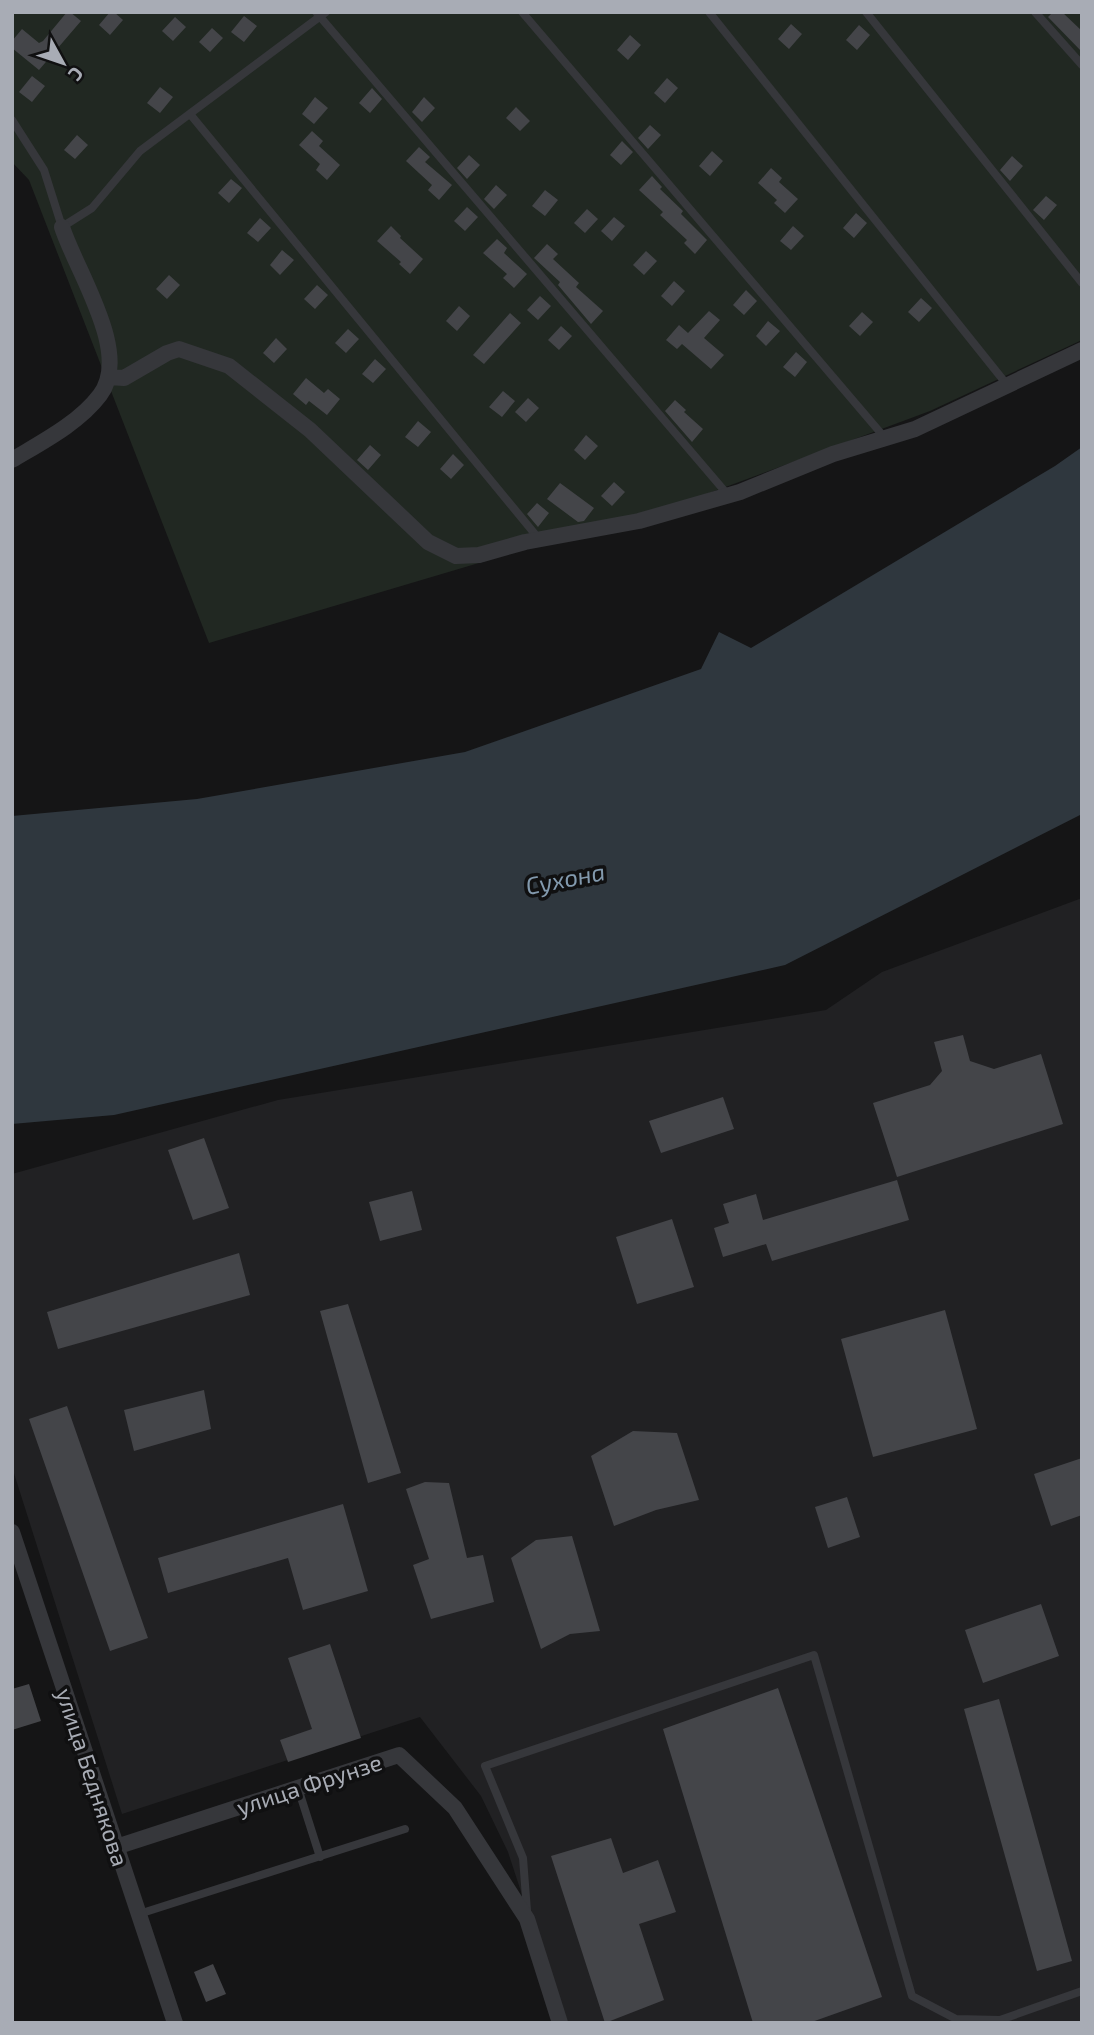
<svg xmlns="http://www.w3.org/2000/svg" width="1094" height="2035" viewBox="0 0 1094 2035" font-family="'Exo 2',sans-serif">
<rect width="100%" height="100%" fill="#151516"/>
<!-- built -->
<path fill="#212123" d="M 1082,898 L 1082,2023 L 564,2023 L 508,1852 L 481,1796 L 420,1717 L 122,1814 L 12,1467 L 12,1174 L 278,1100 L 826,1010 L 882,972 Z"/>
<!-- green -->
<path fill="#212822" d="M 12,12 L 1082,12 L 1082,340 L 930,411 L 685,502 L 209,643 L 29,180 L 12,162 Z"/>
<!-- water -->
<path fill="#2f373e" d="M 1082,447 L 1082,814 L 785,965 L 114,1115 L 12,1124 L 12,816 L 197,799 L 465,752 L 701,669 L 719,632 L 751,648 L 1055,466 Z"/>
<!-- building -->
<path fill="#444549" d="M 67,12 L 70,12 L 81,21 L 39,70 L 12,48 L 12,41 L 22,29 L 39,43 L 43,41 Z
M 110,12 L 114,12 L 123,20 L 110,35 L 99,25 Z
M 1053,12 L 1062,12 L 1082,31 L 1082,52 L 1048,17 Z
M 244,16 L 257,26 L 244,42 L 231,32 Z
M 175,17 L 186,27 L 173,41 L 162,31 Z
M 791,24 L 802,34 L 789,49 L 778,39 Z
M 859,25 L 870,35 L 857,50 L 846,40 Z
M 212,28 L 223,38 L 210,52 L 199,42 Z
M 630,35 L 641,45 L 628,60 L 617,50 Z
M 32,76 L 45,86 L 32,102 L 19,92 Z
M 667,78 L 678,88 L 665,103 L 654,93 Z
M 160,87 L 173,97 L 160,113 L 147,103 Z
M 372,88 L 382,99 L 370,113 L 359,103 Z
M 315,97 L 328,108 L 314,124 L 302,114 Z
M 424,97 L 435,108 L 422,122 L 412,112 Z
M 516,107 L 530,121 L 520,131 L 506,118 Z
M 650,125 L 661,135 L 648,149 L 638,138 Z
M 312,131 L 323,141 L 319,146 L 340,165 L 327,180 L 316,170 L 320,164 L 299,145 Z
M 77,135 L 88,145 L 75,159 L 64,150 Z
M 622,141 L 633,152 L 621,165 L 610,155 Z
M 419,147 L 430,157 L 425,162 L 452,185 L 439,200 L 428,190 L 432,185 L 406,161 Z
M 712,151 L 723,161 L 710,176 L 699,166 Z
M 469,155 L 480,165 L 467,179 L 457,168 Z
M 1012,156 L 1023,166 L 1010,181 L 1000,170 Z
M 771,168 L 782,178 L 779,182 L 798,199 L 785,213 L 774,203 L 777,200 L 758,183 Z
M 652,176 L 662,187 L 660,189 L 683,211 L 681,214 L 707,240 L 695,254 L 684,243 L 687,240 L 660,215 L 663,212 L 639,190 Z
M 231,179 L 242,188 L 229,203 L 218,193 Z
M 496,185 L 507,195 L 494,209 L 484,199 Z
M 545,190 L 558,200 L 545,216 L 532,206 Z
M 1046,196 L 1057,205 L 1044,220 L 1033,210 Z
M 467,207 L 478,217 L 465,231 L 454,221 Z
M 587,209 L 598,219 L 585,233 L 574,223 Z
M 856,213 L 867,223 L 854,238 L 843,228 Z
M 614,217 L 625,226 L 612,241 L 601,231 Z
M 260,218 L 271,228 L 258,242 L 247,233 Z
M 391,226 L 401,236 L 400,238 L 423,259 L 410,274 L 399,264 L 401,262 L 377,241 Z
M 793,226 L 804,236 L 791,250 L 780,241 Z
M 497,239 L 507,248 L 504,253 L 527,274 L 514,288 L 503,278 L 507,274 L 483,253 Z
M 547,244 L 558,254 L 553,259 L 579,283 L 576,287 L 603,311 L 591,324 L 558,285 L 560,282 L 534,258 Z
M 282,250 L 294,260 L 280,275 L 270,265 Z
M 646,251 L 657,261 L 644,275 L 633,265 Z
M 169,275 L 180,285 L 167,299 L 156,289 Z
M 674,281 L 685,291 L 672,306 L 661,296 Z
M 317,285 L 328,295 L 315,309 L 304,299 Z
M 746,290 L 757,301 L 744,315 L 733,305 Z
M 540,296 L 551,306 L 538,320 L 527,310 Z
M 921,298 L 932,308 L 919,322 L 908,312 Z
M 459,306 L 470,316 L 457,331 L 446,321 Z
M 709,311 L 720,320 L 704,338 L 724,355 L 711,369 L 682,344 L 677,349 L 666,340 L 679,325 L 688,333 Z
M 862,312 L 873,322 L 860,336 L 849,326 Z
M 510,313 L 521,323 L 484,364 L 473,355 Z
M 768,321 L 780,331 L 766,346 L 756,336 Z
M 561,326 L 572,336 L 559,350 L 548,340 Z
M 348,329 L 359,339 L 346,353 L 335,343 Z
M 276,338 L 287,349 L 274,363 L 263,353 Z
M 796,352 L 807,362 L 795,377 L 783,367 Z
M 375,359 L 386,369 L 373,383 L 362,374 Z
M 306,378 L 324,393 L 328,389 L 340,399 L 327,415 L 309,401 L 306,405 L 293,394 Z
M 503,391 L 515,401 L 502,417 L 489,407 Z
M 528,398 L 539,408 L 526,422 L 515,412 Z
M 675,400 L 686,410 L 684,412 L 703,429 L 692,442 L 665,411 Z
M 418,421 L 431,432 L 418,447 L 405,437 Z
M 586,435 L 598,446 L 585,460 L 574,450 Z
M 370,445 L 381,455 L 368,470 L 357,460 Z
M 453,454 L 464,465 L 451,479 L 440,469 Z
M 614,482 L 625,492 L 612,506 L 601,496 Z
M 560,483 L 594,508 L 584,521 L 578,522 L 547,499 Z
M 537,503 L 549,513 L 538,527 L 527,514 Z
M 963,1035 L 970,1061 L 994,1069 L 1041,1054 L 1063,1124 L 897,1177 L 873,1103 L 930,1085 L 942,1071 L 934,1042 Z
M 723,1097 L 734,1129 L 661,1153 L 649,1121 Z
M 204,1138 L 229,1208 L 193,1220 L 168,1150 Z
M 897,1180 L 909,1220 L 772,1261 L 766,1244 L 723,1257 L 714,1228 L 729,1223 L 723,1204 L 756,1194 L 763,1220 Z
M 412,1191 L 422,1230 L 380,1241 L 369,1202 Z
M 672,1219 L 694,1287 L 637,1304 L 616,1237 Z
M 239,1253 L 250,1295 L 58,1349 L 47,1312 Z
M 348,1304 L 401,1473 L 368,1483 L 320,1311 Z
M 945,1310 L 977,1429 L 873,1457 L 841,1339 Z
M 204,1390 L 211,1429 L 134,1451 L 124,1410 Z
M 67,1406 L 148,1638 L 110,1651 L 29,1419 Z
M 633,1431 L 677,1433 L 699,1500 L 656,1510 L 614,1526 L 591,1456 Z
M 1082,1458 L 1082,1515 L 1051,1526 L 1034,1474 Z
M 425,1482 L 449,1483 L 467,1558 L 483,1555 L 494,1602 L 431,1619 L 413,1565 L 429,1559 L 406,1489 Z
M 847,1497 L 860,1537 L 828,1548 L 815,1507 Z
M 343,1504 L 368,1591 L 303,1610 L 288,1558 L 168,1593 L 158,1558 Z
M 572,1536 L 600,1631 L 570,1634 L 541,1649 L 511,1558 L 536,1540 Z
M 1041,1604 L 1059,1656 L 983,1683 L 965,1630 Z
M 330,1644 L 361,1738 L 288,1762 L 280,1740 L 312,1729 L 288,1658 Z
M 29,1684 L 41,1721 L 12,1730 L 12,1689 Z
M 778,1688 L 882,1997 L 809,2023 L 753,2023 L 663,1729 Z
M 999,1699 L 1072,1961 L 1037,1971 L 964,1709 Z
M 611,1838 L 623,1873 L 658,1860 L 676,1912 L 639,1924 L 664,2000 L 605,2023 L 551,1856 Z
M 213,1964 L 226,1994 L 206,2002 L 194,1972 Z"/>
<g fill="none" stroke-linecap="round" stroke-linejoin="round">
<!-- service -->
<path stroke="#36373b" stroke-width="8" d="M 316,12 L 728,495
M 522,12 L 885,438
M 709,12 L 1008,386
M 866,12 L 1082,283
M 1035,12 L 1082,65
M 190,114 L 539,539
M 12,120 L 44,170 L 62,227 L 92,208 L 140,151 L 326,12
M 298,1788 L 320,1857
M 527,1911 L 523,1858 L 485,1766 L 814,1655 L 912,1996 L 956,2019 L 1000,2020 L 1082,1991
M 139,1914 L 405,1829"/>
<!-- minor -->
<path stroke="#36373b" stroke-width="16" d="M 109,377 L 124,378 L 167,353 L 179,349 L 229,366 L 310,430 L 428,542 L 456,556 L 479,555 L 525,542 L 639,521 L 740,492 L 833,454 L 915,429 L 1082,350
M 12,460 C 42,442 79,423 100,395 C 132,353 76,271 62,227
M 12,1532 L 175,2023
M 116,1847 L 399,1755 L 455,1808 L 527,1919 L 560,2023"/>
</g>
<g text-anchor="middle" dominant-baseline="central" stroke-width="7" stroke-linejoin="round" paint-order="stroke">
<!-- street labels -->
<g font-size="23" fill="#a8acb5" stroke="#101011">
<text transform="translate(93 1777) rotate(72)">улица Беднякова</text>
<text transform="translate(309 1784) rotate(-18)">улица Фрунзе</text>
</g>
<!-- water labels -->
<g font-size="24" font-style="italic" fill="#8299ad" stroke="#101011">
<text transform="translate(565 878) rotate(-11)">Сухона</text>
</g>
</g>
<!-- border -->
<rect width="1094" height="2035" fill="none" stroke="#a8acb5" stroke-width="28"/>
<!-- north arrow -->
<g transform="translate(63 63) rotate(130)" stroke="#101011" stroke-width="5" paint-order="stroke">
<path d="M0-5L12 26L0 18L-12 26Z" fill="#a8acb5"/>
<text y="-10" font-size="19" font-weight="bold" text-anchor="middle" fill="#a8acb5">С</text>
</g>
</svg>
